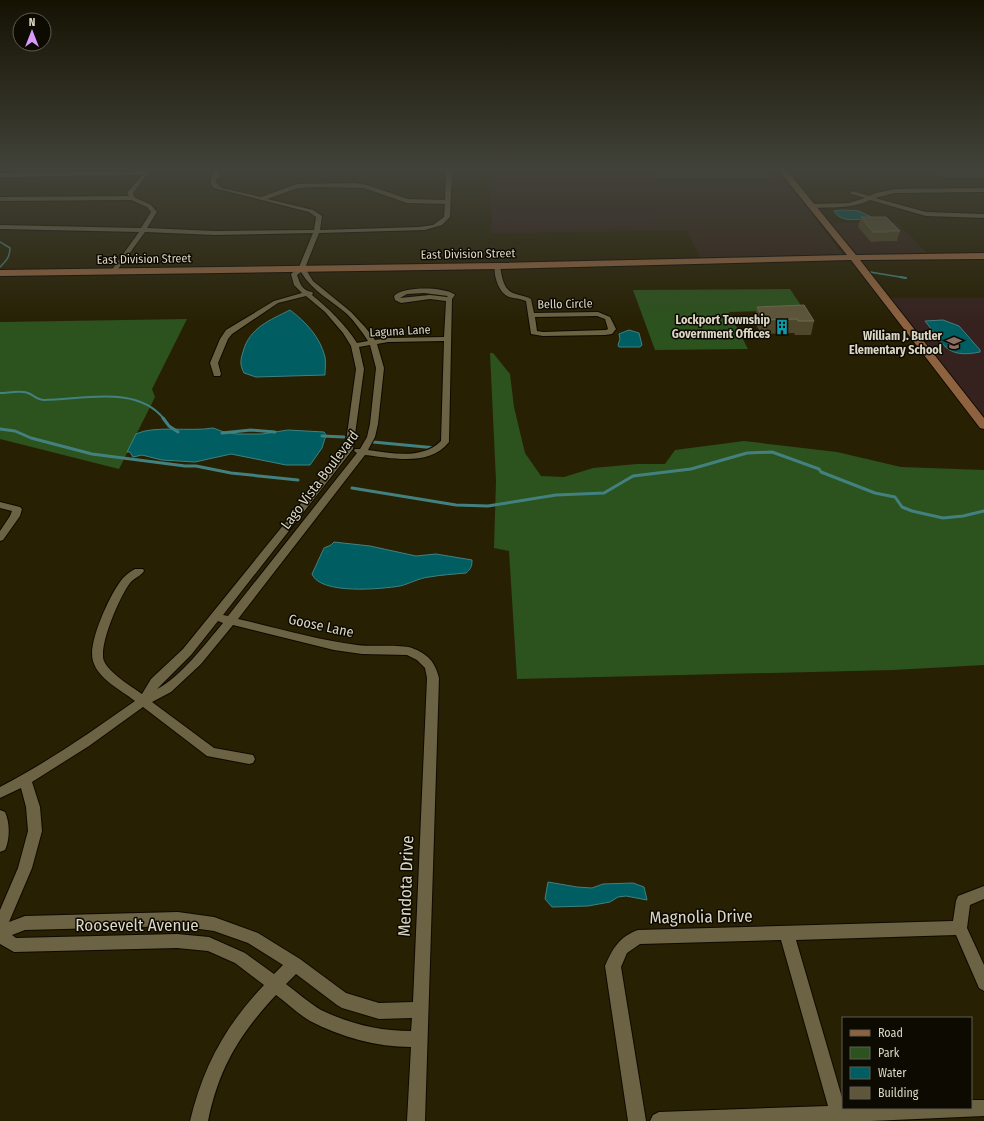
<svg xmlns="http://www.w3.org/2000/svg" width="984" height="1121" viewBox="0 0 984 1121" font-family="'Fira Sans Condensed',sans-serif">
<rect width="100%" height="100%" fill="#272003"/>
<!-- commercial -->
<path fill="#332419" d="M 784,167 L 928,167 L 940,177 L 794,179 Z
M 812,214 L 843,255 L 701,259 L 687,231 L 656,231 L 651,216 Z
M 896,222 L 928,254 L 854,255 L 828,223 Z"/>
<!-- education -->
<path fill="#35221e" d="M 487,167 L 775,167 L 812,214 L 651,216 L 656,231 L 491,233 L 492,217 Z
M 889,298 L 984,298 L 984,417 L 948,373 Z"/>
<!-- green -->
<path fill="#2c521e" d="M 651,167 L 761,167 L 768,178 L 656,178 Z
M 928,167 L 984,167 L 984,177 L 940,177 Z
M 790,289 L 804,310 L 729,312 L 748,349 L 655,350 L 633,290 Z
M 187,319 L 152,389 L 155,397 L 119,469 L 0,439 L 0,322 Z
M 490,353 L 493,353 L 510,374 L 514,407 L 525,453 L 541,476 L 564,477 L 593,468 L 637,464 L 665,464 L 675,450 L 744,441 L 837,452 L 901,467 L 984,470 L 984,665 L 893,670 L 517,679 L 509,551 L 494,548 L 496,481 Z"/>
<!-- water -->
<path fill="#005d61" stroke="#42817f" d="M 844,210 L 859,211 L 871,217 L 868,219 C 856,219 841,223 834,211 Z
M 290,310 C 306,322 320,337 325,357 C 326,362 325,370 325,375 L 256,377 L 244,373 C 240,365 240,361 243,352 C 249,328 270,320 290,310 Z
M 943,320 L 959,326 L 980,350 L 980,352 C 945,359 944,344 925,321 Z
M 629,330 L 639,333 L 642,345 L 640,347 L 619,347 L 618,345 L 620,339 L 619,334 Z
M 213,428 L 224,432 L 237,434 L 262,434 L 288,430 L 324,432 L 326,435 L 322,448 L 310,465 L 286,465 L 231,454 L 195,462 L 162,460 L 142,455 L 133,457 L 130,452 L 127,452 L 136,434 C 154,425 190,432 213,428 Z
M 334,542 L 370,546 L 416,556 L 436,554 L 472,560 C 472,566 471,569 466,573 C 454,574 441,575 429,577 C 419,578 409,584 400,586 C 382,589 320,595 312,574 L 324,548 L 331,545 Z
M 548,882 L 577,887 L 592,888 L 603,884 L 633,883 L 644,887 L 647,900 L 626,896 L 618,897 L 610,902 L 588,906 L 552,907 L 545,899 Z"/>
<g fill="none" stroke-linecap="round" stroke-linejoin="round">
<!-- stream-far2 -->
<path stroke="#42817f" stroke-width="1.5" d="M 0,242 L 10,248 C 10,257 6,261 0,267
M 870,272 L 906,278"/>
<!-- stream-far1 -->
<path stroke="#42817f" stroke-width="2" d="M 900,277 L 906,278
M 0,393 C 8,393 20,390 28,393 C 33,395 38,400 44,400 C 81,400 137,384 164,419"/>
<!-- stream -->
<path stroke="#42817f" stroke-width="3" d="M 163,418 L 169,426 L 178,432
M 0,429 L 15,431 L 31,438 L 92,454 L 185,466 L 196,466 L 231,473 L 298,480
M 222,433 L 251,430 L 275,432
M 322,436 L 344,437
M 373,442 L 436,448
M 352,488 L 456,505 L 488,506 L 556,495 L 604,493 L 633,476 L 691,469 L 747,453 L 772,452 L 819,469 L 821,472 L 875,493 L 895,497 L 902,507 L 912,511 L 943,518 L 963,516 L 984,511"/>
<!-- street casing -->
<g stroke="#100900" stroke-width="2">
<path id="street" d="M 147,167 L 153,167 L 133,193 L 134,197 L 151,205 L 157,212 L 147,228 L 215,231 L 314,230 L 316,217 L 309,212 L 214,188 C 207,180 213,174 218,167 L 256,167 L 253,169 L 222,169 L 215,182 L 222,188 L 261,197 L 297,184 L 355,183 L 367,185 L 408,199 L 445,200 L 446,170 L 444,167 L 450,167 L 452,170 L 450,217 L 442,225 L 425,230 L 319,233 L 305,268 L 313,281 L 351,312 L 365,327 L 375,340 L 388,338 L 444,337 L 446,301 L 430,299 L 401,303 L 395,300 L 394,296 C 404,286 442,287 454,294 L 455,295 L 452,299 L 449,442 C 430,467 392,458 365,455 L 238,619 C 277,628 317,640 357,645 C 372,647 400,644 412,648 C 428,654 435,662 439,678 L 425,1121 L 407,1121 L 411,1047 C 376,1047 341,1037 310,1021 C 298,1014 287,1003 276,995 C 239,1035 219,1068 208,1121 L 190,1121 C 203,1067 225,1026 264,985 L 235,963 L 208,951 L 177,948 L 14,952 L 0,944 L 0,910 L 18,868 L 28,831 L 26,807 L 21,788 L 0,798 L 0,787 C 48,762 91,732 135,701 C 121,690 98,679 93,661 C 87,643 111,592 123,578 C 127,574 131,571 135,569 L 143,569 L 144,571 C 141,576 134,578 130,583 C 120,596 98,646 104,661 C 109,673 131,686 142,694 L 151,679 L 183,649 L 345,449 L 356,369 L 351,346 L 343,333 L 325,312 L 306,296 L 278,303 L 232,334 L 228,339 L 218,363 L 221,374 L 220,376 L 214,376 L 210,363 L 220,339 L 226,330 L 274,301 L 302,293 L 294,285 L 291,274 L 299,267 L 313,233 L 215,235 L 145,232 L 116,272 L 114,273 L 111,271 L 139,232 L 0,229 L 0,225 L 141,228 L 151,212 L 147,207 L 131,200 L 0,201 L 0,197 L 129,196 L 127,193 L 142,175 L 0,177 L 0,173 L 144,171 ZM 318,187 L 364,188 L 407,203 L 445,204 L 444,217 L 433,225 L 419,227 L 320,230 L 322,216 L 313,210 L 267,199 L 298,188 ZM 301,272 C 312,291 331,300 347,314 C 355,322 362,332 368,341 L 357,343 C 345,324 329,309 312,295 L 313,293 L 312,292 C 302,291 300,283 297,275 ZM 424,293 L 448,296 L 447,297 L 430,295 L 400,298 L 407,294 ZM 444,341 L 441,441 C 422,460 392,453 368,450 L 375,437 L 378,424 L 384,368 L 377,344 L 388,342 ZM 370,345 L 376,368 L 370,424 L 367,437 L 360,449 L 355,449 L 354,451 L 357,453 L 228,616 L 223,615 L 353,449 L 364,369 L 359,347 ZM 218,621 L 223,623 C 206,643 180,678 157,689 L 191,655 ZM 233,625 L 334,650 L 362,654 L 407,655 L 417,660 L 425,668 L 427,678 L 413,1002 L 379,1003 L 346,993 L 300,959 L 258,933 L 214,917 L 178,912 L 25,916 L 9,922 L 32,868 L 42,831 L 40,807 L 32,782 L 89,746 L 143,707 L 207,756 L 249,764 L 253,763 L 255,759 L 253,755 L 214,748 L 152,702 L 171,692 L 201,664 ZM 178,926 L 214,931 L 248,943 L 283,965 L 274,974 L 245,953 L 209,937 L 177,934 L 16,938 L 12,935 L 25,930 ZM 296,974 L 337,1005 L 342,1008 L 379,1019 L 412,1018 L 411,1031 C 380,1031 350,1024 321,1010 C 309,1003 297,992 286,984 Z
M 984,188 L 984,192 L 895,193 L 875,198 L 926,212 L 984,214 L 984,218 L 926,216 L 870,200 C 852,209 831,207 811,208 L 808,206 L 811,204 L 849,203 L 865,198 L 851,194 L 850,193 L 853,191 L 869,196 L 876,193 L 895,189 Z
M 495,265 L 500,266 C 502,277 503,291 516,294 C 522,296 526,296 531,299 L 534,313 L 598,312 L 610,317 L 616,329 L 612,334 L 605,335 L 543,336 L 531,334 L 526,301 C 520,298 513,299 507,296 C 498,291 493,274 495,265 ZM 597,316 L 605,319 L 608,329 L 606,330 L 543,332 L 537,331 L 535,317 Z
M 0,502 L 20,507 L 22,509 L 20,516 L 3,540 L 0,541 L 0,531 L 10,516 L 12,511 L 0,508 Z
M 0,810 L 5,812 C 10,823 10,839 5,850 L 0,852 Z
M 984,886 L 984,899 L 970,905 L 967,928 L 984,965 L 984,991 L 979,988 L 956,935 L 796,940 L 843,1101 L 843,1108 L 971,1108 L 971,1100 L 984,1100 L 984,1116 L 871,1121 L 650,1121 L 653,1115 L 659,1112 L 828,1106 L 781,940 L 640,944 L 627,953 L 621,967 L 646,1121 L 628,1121 L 605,966 C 613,948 619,937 638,930 L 953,921 L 956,901 L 958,896 Z"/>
</g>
<!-- secondary casing -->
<g stroke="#100900" stroke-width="2">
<path id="secondary" d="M 776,167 L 784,167 L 856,255 L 984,253 L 984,259 L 860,260 L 984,418 L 984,429 L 980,428 L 851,260 L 497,269 L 0,276 L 0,270 L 497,263 L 847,255 Z"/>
</g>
<!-- street -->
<use href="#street" fill="#6b6344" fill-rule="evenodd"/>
<!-- secondary -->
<use href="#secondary" fill="#8e623f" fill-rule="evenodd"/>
</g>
<!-- wall -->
<path fill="#4f472b" d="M 837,167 L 854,167 L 853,170 L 840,170 Z
M 861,217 L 900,231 L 897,241 L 884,241 L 871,242 L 858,227 Z
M 757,307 L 814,321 L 811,335 L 795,335 L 794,333 L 761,334 L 754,321 Z"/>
<!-- building -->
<path fill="#5e563b" stroke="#716a51" d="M 861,217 L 886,217 L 900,231 L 886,231 L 887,232 L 873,232 Z
M 804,305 L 814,321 L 798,321 L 797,319 L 764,320 L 757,307 Z"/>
<!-- sky -->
<linearGradient id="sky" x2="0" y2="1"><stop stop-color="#151202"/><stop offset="0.52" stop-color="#414239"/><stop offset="1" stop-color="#414239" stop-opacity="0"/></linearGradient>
<rect width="984" height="324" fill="url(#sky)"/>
<!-- icons -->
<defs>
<g id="building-bare" transform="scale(1.2)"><path d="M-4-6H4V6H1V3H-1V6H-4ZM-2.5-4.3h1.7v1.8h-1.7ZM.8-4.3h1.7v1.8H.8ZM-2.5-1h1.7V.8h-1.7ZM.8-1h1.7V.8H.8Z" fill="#0f9aa8" stroke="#0d0a02" stroke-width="2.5" paint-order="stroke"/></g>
<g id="school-bare" transform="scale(1.2)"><path d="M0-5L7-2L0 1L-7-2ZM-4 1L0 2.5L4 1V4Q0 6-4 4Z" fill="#8d6e63" stroke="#0d0a02" stroke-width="2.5" paint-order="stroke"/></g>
</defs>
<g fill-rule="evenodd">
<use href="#building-bare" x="782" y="327"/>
<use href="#school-bare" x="954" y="343"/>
</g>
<g text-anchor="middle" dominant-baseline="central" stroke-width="3" stroke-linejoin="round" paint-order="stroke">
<!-- far-street labels -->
<g font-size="12" fill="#dbd6c5" stroke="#0d0a02">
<text transform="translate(468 254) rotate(-1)">East Division Street</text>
<text transform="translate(144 259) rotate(-1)">East Division Street</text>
<text transform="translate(565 304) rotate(-1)">Bello Circle</text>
<text transform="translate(400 331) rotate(-3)">Laguna Lane</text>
</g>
<!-- far-poi labels -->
<g font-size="12" font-weight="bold" fill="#dbd6c5" stroke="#0d0a02" text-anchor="end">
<text x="770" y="320">Lockport Township<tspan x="770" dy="14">Government Offices</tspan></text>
<text x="942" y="336">William J. Butler<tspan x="942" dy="14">Elementary School</tspan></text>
</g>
<!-- street labels -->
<g font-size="14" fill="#dbd6c5" stroke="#0d0a02">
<text transform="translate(320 480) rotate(-53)">Lago Vista Boulevard</text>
<text transform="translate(321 626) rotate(12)">Goose Lane</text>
</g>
<!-- near-street labels -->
<g font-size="17" fill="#dbd6c5" stroke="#0d0a02">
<text transform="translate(406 886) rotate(-88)">Mendota Drive</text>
<text transform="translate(701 917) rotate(-1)">Magnolia Drive</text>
<text x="137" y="925">Roosevelt Avenue</text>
</g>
</g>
<!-- legend -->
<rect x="842" y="1017" width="130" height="92" fill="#0d0a02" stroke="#5f5c50"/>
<rect x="850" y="1030" width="20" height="6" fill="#8e623f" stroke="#5f5c50"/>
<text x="878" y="1037" font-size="12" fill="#dbd6c5">Road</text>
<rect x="850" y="1047" width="20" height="12" fill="#2c521e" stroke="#5f5c50"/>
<text x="878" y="1057" font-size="12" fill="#dbd6c5">Park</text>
<rect x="850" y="1067" width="20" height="12" fill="#005d61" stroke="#5f5c50"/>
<text x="878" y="1077" font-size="12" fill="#dbd6c5">Water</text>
<rect x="850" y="1087" width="20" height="12" fill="#5e563b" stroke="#5f5c50"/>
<text x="878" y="1097" font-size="12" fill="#dbd6c5">Building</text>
<!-- north arrow -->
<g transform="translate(32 32)"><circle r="19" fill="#0d0a02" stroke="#5f5c50"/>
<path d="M0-3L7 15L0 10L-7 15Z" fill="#d89af8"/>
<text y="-6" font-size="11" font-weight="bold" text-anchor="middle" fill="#dbd6c5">N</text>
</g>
</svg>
